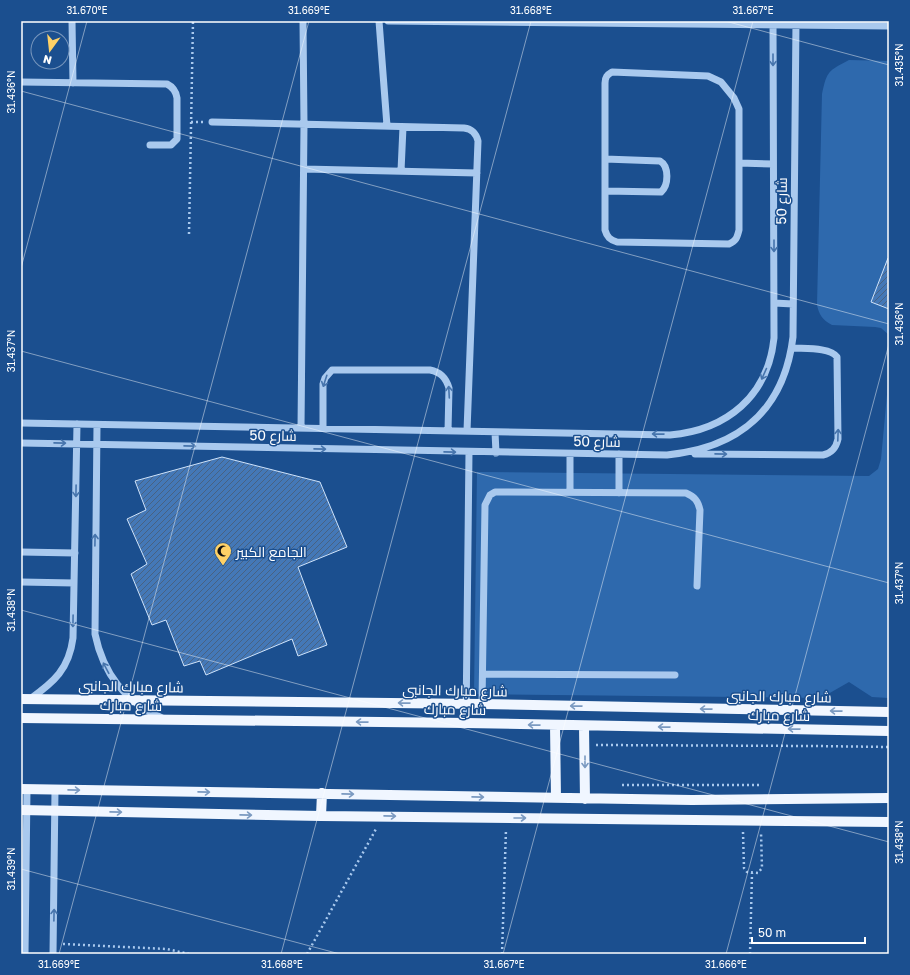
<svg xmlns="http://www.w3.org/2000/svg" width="910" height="975" viewBox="0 0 910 975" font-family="'Golos Text',Cairo,sans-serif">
<defs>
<pattern id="building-hatch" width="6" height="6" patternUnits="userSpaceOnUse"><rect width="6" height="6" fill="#4478b7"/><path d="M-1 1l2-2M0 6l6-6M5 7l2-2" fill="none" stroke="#486282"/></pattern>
</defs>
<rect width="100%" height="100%" fill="#1b4f8f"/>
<!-- grass -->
<path fill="#2e69ad" d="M 849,60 L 889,61 L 889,335 L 881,328 L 875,327 L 832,325 C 822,320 819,314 817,305 L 822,94 C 827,71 828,71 849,60 Z
M 889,373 L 889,698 L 872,697 L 849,682 L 821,698 L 474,694 L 477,472 L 869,476 L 878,469 L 881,459 Z"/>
<!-- building -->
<path fill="url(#building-hatch)" stroke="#cfe3fa" d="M 888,258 L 889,258 L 889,309 L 871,302 Z
M 222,457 L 320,482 L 347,547 L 298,567 L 327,645 L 298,656 L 292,639 L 206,675 L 200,661 L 184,666 L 166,620 L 152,625 L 131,574 L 147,564 L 127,519 L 146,510 L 135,481 Z"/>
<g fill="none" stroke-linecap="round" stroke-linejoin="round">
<!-- path -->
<path stroke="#a9c9ee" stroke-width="2.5" stroke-dasharray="2 3" stroke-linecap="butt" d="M 191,122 L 203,122
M 189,234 L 193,21
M 596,745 L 815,746 L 889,747
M 622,785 L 761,785
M 743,832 L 744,868 L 747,872 L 758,873 L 762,868 L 761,832
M 63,944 L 167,949 L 189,954
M 307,954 L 376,829
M 502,954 L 506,829
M 750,954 L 752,873"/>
<!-- minor -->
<path stroke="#a9c9ee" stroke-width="7" d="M 72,21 L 73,83
M 379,21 L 387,126
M 388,21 L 889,26
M 612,72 L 708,76 L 721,82 L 734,98 L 739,109 L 739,230 C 737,238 736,241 729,244 L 617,242 C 610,240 607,237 605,230 L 605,83 C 605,77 607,75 612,72 Z
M 21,82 L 167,84 C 173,87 176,91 177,98 L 177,139 L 171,145 L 150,145
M 212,122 L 464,128 C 472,129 476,133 478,141 L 467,431
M 739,163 L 773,164
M 304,169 L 477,173
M 401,171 L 403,127
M 605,191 L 661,192 C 669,185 669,166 660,161 L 605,159
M 774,303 L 793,304
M 21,423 L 670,435 C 727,430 768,396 774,338 L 773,21
M 97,425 L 95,634 C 103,673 125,702 162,718
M 301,428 L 304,125 L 303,21
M 323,428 L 323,384 L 325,378 L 332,370 L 430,370 C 441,372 446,378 449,388 L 448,431
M 495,432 L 496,453
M 21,443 L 667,455 C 739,448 784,410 793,337 L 796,21
M 570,454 L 570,492
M 619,454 L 619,493
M 695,454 L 823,455 C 832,453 836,448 838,439 L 837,357 C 830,347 804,349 792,348
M 21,552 L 75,553
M 21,582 L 74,583
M 483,674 L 675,675
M 30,699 C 54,682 69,669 73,638 L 77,424
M 482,704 L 485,505 L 490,495 L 495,492 L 686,493 C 695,497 698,501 700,510 L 697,586
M 466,723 L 469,452
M 25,954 L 27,789
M 53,954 L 55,790"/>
<!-- major -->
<path stroke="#f0f6ff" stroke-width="10" d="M 21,699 L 482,704 L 889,712
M 21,718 L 466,723 L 889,731
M 555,725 L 556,798
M 584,726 L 585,799
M 21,789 L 692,800 L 889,798
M 21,810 L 321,816 L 889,822
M 321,816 L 322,793"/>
</g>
<!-- one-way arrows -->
<defs><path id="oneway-shaft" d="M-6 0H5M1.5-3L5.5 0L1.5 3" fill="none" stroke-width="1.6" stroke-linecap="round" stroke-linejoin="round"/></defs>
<g stroke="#4674ac">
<use href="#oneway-shaft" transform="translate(773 60) rotate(90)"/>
<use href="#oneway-shaft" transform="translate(774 246) rotate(90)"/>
<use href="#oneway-shaft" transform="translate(764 374) rotate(114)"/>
<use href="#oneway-shaft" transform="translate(325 381) rotate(108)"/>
<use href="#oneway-shaft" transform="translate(449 392) rotate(-93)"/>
<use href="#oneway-shaft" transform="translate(658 434) rotate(-179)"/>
<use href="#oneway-shaft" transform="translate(838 435) rotate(-88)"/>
<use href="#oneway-shaft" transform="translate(60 443) rotate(1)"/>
<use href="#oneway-shaft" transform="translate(190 446) rotate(1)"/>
<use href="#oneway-shaft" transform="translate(320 449) rotate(1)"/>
<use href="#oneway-shaft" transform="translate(450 452) rotate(1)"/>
<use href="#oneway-shaft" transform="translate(721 454) rotate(1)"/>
<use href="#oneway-shaft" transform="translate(76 491) rotate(91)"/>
<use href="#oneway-shaft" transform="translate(95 540) rotate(-89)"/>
<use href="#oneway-shaft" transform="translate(73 621) rotate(91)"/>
<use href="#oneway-shaft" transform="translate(106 668) rotate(-118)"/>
<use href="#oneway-shaft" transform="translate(54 915) rotate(-89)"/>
</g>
<g stroke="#7b9ac1">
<use href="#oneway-shaft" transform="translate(404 703) rotate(-179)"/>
<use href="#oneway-shaft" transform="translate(576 706) rotate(-179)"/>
<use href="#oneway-shaft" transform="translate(706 709) rotate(-179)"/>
<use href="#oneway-shaft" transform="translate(836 711) rotate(-179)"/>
<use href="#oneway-shaft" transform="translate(362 722) rotate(-179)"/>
<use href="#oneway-shaft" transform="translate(534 725) rotate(-179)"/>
<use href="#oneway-shaft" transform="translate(664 727) rotate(-179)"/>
<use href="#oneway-shaft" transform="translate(794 729) rotate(-179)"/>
<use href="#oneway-shaft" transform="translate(585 762) rotate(90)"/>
<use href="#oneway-shaft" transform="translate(74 790) rotate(1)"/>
<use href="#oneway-shaft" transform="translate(204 792) rotate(1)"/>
<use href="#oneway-shaft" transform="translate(348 794) rotate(1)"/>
<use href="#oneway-shaft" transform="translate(478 797) rotate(1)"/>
<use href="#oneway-shaft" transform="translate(116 812) rotate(1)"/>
<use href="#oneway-shaft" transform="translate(246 815) rotate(1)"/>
<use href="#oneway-shaft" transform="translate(390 816) rotate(1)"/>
<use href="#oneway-shaft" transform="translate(520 818)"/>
</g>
<!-- ticks -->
<path fill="none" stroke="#fff" stroke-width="1" stroke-opacity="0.45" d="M 725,21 L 889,65M 21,91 L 889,324M 21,268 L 87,21M 21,351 L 889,583M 21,610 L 889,842M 21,869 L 340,954M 59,954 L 309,21M 281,954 L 531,21M 503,954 L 753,21M 726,954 L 889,344"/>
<!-- icons -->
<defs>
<g id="mosque-pin" transform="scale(0.9)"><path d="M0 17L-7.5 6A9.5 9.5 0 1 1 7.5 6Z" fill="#ffd166" stroke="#1b4f8f"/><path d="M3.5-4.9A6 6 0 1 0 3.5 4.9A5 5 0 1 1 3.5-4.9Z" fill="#111"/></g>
</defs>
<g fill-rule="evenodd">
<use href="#mosque-pin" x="223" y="551"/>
</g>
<g text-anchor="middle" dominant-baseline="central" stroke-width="3" stroke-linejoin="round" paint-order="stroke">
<!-- street labels -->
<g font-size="14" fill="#fff" stroke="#1b4f8f">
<text transform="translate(781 201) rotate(-89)">شارع 50</text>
<text transform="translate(273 435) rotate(1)">شارع 50</text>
<text transform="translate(597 441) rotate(1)">شارع 50</text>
<text transform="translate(131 686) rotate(1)">شارع مبارك الجانبى</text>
<text transform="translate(455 690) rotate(1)">شارع مبارك الجانبى</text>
<text transform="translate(779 696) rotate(1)">شارع مبارك الجانبى</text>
<text transform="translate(131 705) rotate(1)">شارع مبارك</text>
<text transform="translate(455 709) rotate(1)">شارع مبارك</text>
<text transform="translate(779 715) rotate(1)">شارع مبارك</text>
</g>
<!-- poi labels -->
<g font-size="14" fill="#fff" stroke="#1b4f8f" text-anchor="start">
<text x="236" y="551">الجامع الكبير</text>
</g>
</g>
<!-- border -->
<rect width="910" height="975" fill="none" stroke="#1b4f8f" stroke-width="44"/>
<!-- north arrow -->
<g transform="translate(50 50) rotate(195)"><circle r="19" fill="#1b4f8f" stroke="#7695bc"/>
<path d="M0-3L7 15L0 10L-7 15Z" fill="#ffd166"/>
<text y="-6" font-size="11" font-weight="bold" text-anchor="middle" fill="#ffffff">N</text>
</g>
<!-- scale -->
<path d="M752 937v6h113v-6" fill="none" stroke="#ffffff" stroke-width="2"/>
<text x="758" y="937" font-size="12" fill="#ffffff" stroke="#1b4f8f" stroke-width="3" paint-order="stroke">50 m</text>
<rect x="22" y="22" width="866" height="931" fill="none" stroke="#fff" stroke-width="1.5"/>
<g font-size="10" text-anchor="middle" fill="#fff">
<text x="87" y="14">31.670°E</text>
<text x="309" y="14">31.669°E</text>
<text x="531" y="14">31.668°E</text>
<text x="753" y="14">31.667°E</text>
<text transform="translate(899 65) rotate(-90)" y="4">31.435°N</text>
<text transform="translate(11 92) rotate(-90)" y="4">31.436°N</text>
<text transform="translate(899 324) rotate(-90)" y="4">31.436°N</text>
<text transform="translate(11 351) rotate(-90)" y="4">31.437°N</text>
<text transform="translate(899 583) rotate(-90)" y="4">31.437°N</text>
<text transform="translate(11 610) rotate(-90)" y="4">31.438°N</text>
<text transform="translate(899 842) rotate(-90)" y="4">31.438°N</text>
<text transform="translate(11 869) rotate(-90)" y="4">31.439°N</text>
<text x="59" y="968">31.669°E</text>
<text x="282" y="968">31.668°E</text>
<text x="504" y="968">31.667°E</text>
<text x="726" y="968">31.666°E</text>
</g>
</svg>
